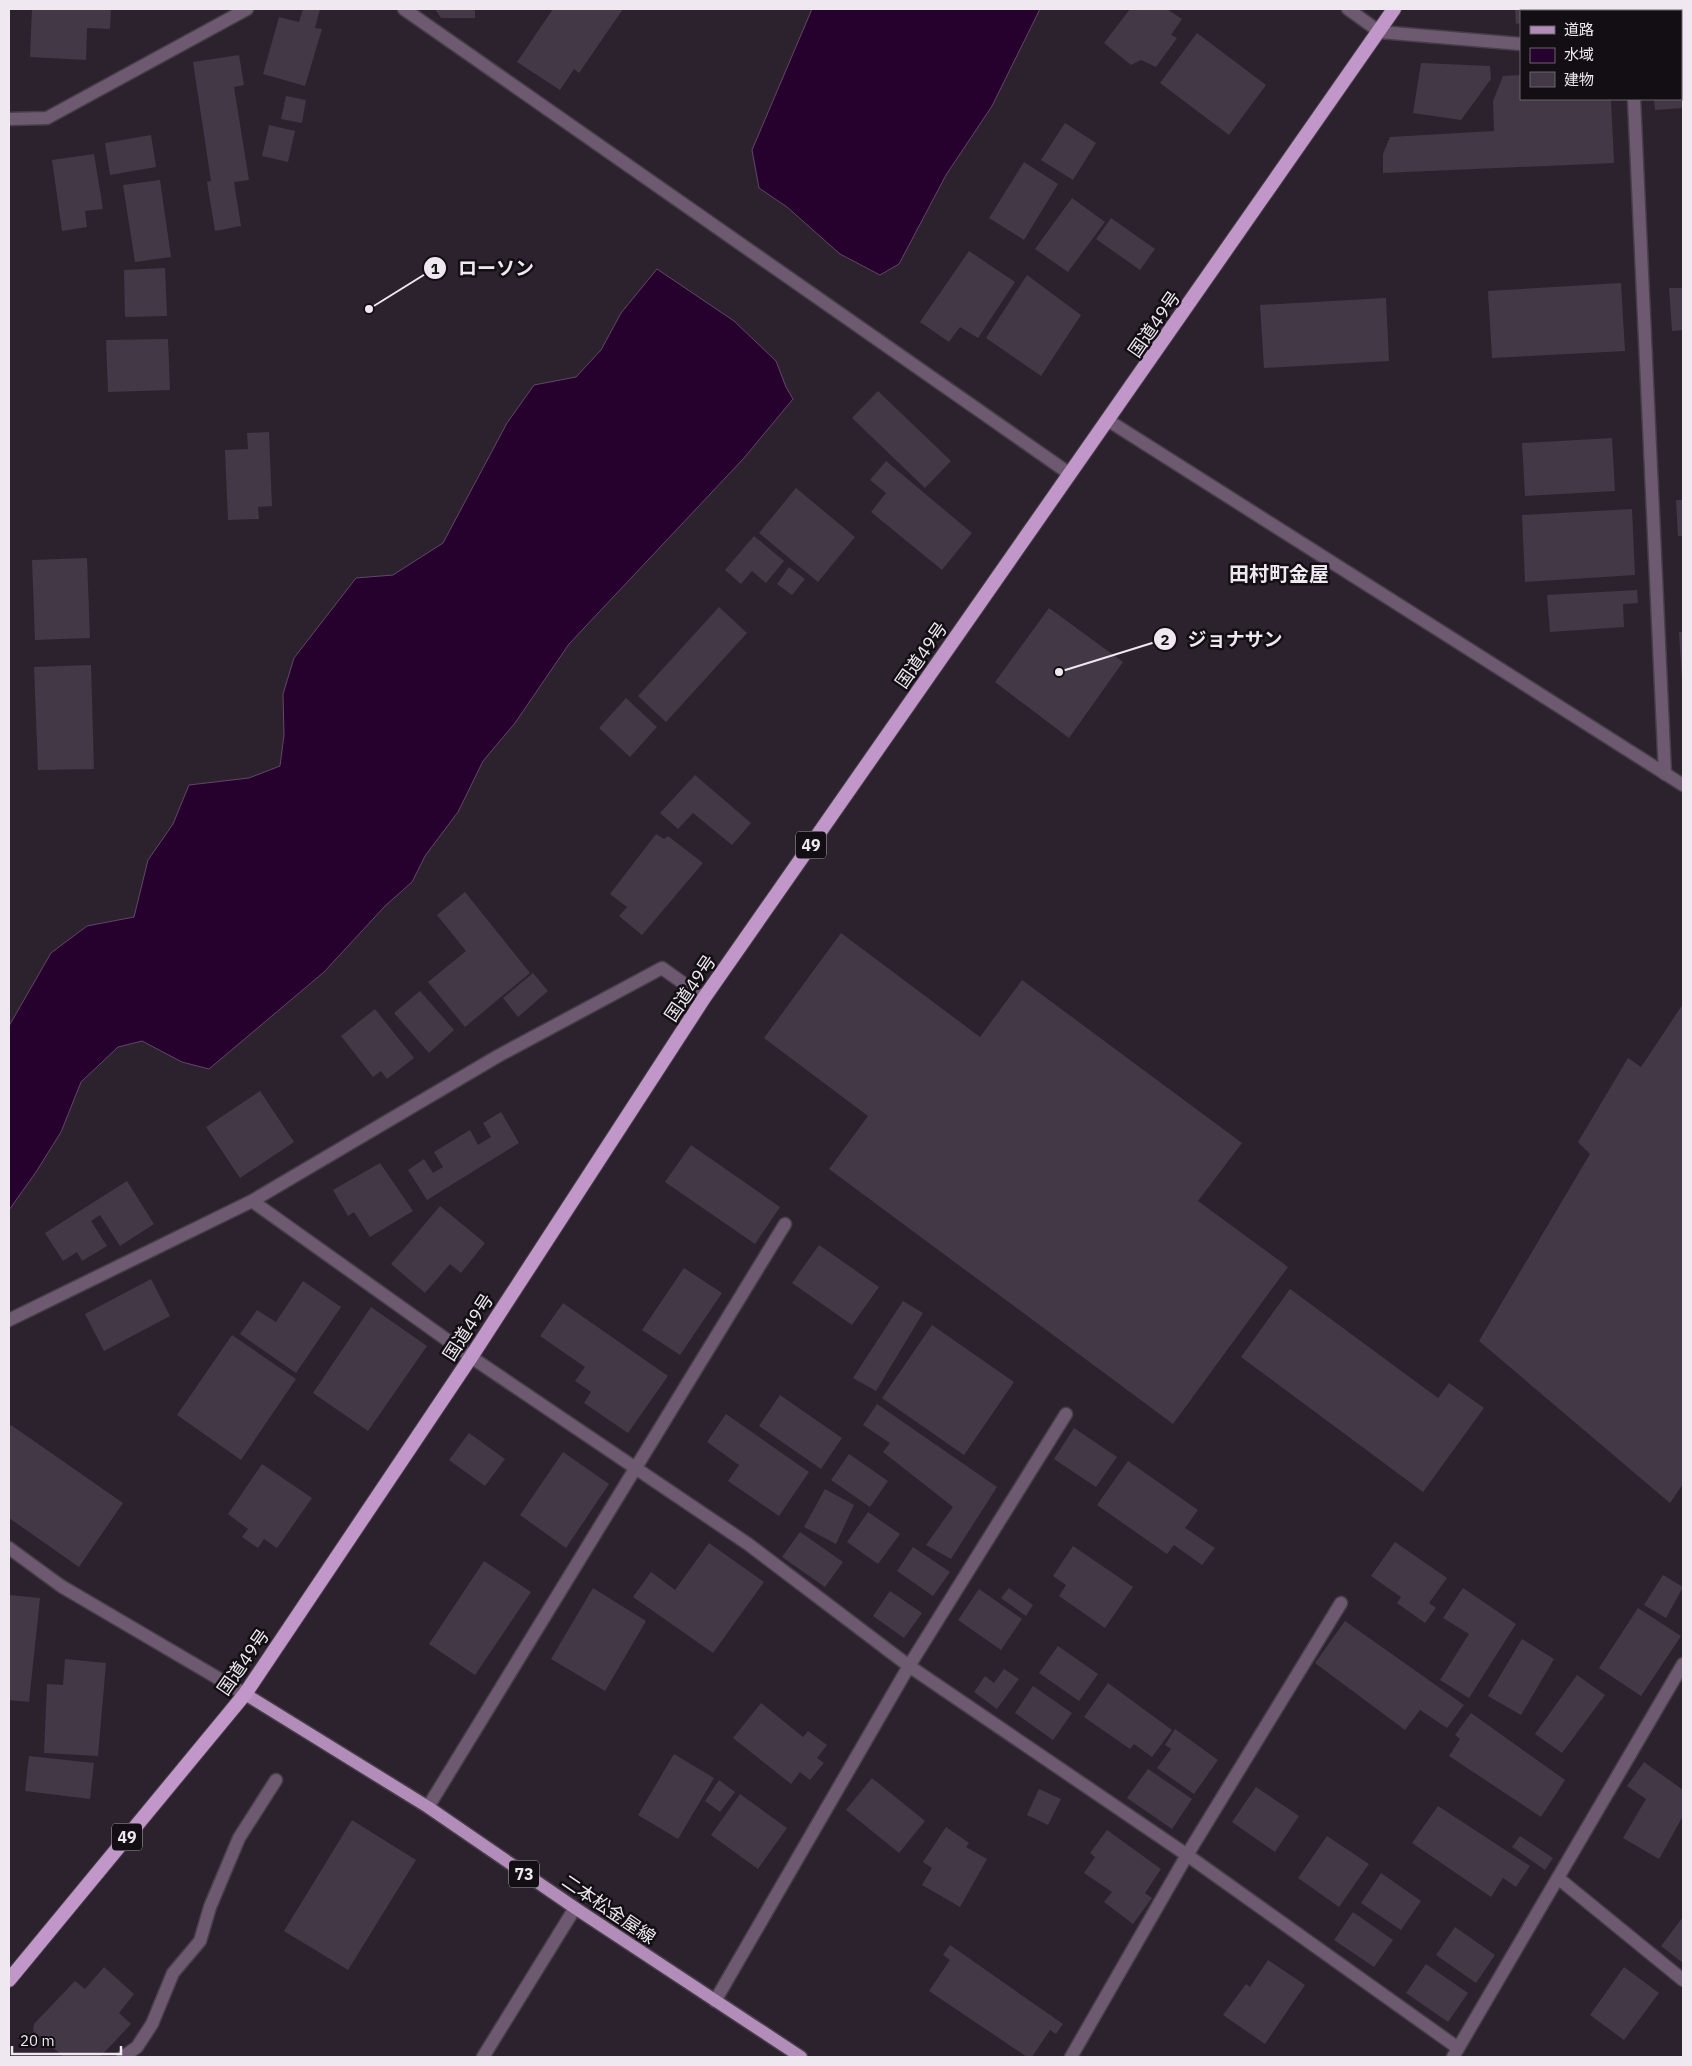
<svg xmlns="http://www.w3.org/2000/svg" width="1692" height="2066" viewBox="0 0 1692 2066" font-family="'IBM Plex Sans','Noto Sans JP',sans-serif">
<rect width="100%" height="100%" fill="#2c222e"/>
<!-- water -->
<path fill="#27012e" stroke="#634668" d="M 812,9 L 1040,9 L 992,106 L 946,175 L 899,264 L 880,275 L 840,254 L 787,207 L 759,188 L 752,150 Z
M 657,269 L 734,321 L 776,361 L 786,387 L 793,399 L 744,458 L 569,644 L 515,723 L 483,761 L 458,812 L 425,856 L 412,882 L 385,906 L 324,972 L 209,1069 L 182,1062 L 142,1041 L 118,1047 L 81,1082 L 61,1132 L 36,1172 L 9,1210 L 9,1026 L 51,953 L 87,926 L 134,917 L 148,860 L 173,824 L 189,785 L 249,778 L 280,766 L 284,735 L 283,694 L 294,658 L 356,578 L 393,575 L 443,543 L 507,423 L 534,385 L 576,377 L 601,350 L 621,313 Z"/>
<!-- building -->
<path fill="#433845" d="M 32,9 L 111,9 L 110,29 L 87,28 L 86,60 L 30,57 Z
M 303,9 L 320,9 L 315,28 L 322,29 L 305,86 L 263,74 L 279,17 L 299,22 Z
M 435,9 L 475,9 L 475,18 L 441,18 Z
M 553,9 L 623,9 L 579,73 L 574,69 L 560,90 L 517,62 Z
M 1130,9 L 1167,9 L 1182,19 L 1171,35 L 1177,38 L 1156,67 L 1141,60 L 1131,65 L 1104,43 Z
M 1515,9 L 1609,9 L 1609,11 L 1521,11 L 1521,23 L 1516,24 Z
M 1197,33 L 1266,85 L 1229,135 L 1160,83 Z
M 239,55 L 244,85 L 234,87 L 249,180 L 234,182 L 241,226 L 215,231 L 207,182 L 211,181 L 193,62 Z
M 1681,62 L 1683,62 L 1683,108 L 1655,110 L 1654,99 L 1681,99 Z
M 1421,63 L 1490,66 L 1491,79 L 1461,120 L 1413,113 Z
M 1521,75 L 1521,99 L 1611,99 L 1614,163 L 1383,173 L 1383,154 L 1390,137 L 1494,131 L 1493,101 L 1503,76 Z
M 286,96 L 306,100 L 302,123 L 281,119 Z
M 1065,123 L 1096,143 L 1073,180 L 1041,160 Z
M 269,125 L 295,131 L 288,162 L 262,156 Z
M 151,135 L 156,167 L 110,175 L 105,143 Z
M 94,154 L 103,209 L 85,211 L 87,227 L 62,231 L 52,160 Z
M 1024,162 L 1058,184 L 1024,240 L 989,218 Z
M 160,180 L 171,257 L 135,262 L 123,185 Z
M 1072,198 L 1105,222 L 1068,272 L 1035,249 Z
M 1111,218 L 1155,249 L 1140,270 L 1096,239 Z
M 969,251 L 1015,282 L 978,338 L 960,327 L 949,342 L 920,322 Z
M 165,268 L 167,316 L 125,317 L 124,270 Z
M 1027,275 L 1081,315 L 1041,376 L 986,338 Z
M 1621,283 L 1625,351 L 1492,358 L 1488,291 Z
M 1669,288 L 1683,288 L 1683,330 L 1672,331 Z
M 1386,298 L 1389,361 L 1264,368 L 1260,305 Z
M 168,339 L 170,390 L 108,392 L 106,340 Z
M 878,391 L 951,461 L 925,488 L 852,418 Z
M 269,432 L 272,506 L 258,507 L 259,519 L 228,520 L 225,450 L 248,449 L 247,433 Z
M 1612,438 L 1615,491 L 1525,496 L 1522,443 Z
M 886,461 L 972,533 L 942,570 L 871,512 L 886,493 L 870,480 Z
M 796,488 L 855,537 L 818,582 L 759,533 Z
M 1676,500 L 1683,500 L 1683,536 L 1678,536 Z
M 1632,509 L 1635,575 L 1525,582 L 1522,515 Z
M 754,536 L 784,561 L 766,583 L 752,571 L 741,584 L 725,570 Z
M 87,558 L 90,638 L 35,640 L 32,560 Z
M 789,567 L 805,579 L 792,595 L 777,584 Z
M 1637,590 L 1638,603 L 1623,604 L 1624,627 L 1550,632 L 1547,595 Z
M 719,607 L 747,633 L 666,722 L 638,696 Z
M 1049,608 L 1123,662 L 1069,738 L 995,682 Z
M 1679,632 L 1683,632 L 1683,679 L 1682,680 Z
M 91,665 L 94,769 L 38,770 L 34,667 Z
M 626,698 L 657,727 L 630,757 L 599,728 Z
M 695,775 L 751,823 L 732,845 L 693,813 L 678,829 L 660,813 Z
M 656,834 L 664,839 L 668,836 L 703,863 L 642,935 L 619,916 L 627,907 L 610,894 Z
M 465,892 L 530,973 L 465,1027 L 428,982 L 466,951 L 437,915 Z
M 841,933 L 980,1037 L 1022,980 L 1242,1143 L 1198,1201 L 1288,1267 L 1173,1424 L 829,1169 L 868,1116 L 764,1038 Z
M 533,973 L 548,991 L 518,1017 L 503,998 Z
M 420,991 L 454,1030 L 429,1053 L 394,1013 Z
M 1683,1004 L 1683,1484 L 1670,1503 L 1479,1341 L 1590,1154 L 1578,1142 L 1628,1058 L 1641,1067 Z
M 375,1009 L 414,1058 L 387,1079 L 381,1071 L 373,1077 L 341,1036 Z
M 260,1091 L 294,1142 L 240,1178 L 206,1127 Z
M 501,1112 L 519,1143 L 427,1200 L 408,1170 L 424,1159 L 433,1173 L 443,1167 L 434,1152 L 470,1130 L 478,1145 L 491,1137 L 483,1123 Z
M 691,1145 L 780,1207 L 755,1244 L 665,1182 Z
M 380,1163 L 413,1211 L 370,1237 L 354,1212 L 348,1216 L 333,1190 Z
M 127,1181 L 154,1224 L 120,1246 L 100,1215 L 91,1221 L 107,1246 L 82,1261 L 77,1252 L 63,1261 L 45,1233 Z
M 440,1206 L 485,1243 L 461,1273 L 450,1264 L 425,1293 L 391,1264 Z
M 819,1245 L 879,1287 L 852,1325 L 792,1283 Z
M 684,1268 L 722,1293 L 680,1355 L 642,1330 Z
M 151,1279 L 170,1316 L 104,1351 L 85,1314 Z
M 303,1281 L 341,1307 L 296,1373 L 240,1334 L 257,1310 L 276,1322 Z
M 1290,1289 L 1438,1398 L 1449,1383 L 1484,1408 L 1423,1492 L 1241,1357 Z
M 903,1301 L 923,1313 L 876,1391 L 853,1378 Z
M 563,1303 L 668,1376 L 628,1433 L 584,1403 L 591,1392 L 575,1381 L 585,1367 L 540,1336 Z
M 371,1307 L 427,1346 L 368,1431 L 313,1393 Z
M 932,1325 L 1014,1382 L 964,1455 L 882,1398 Z
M 232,1335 L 296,1379 L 241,1460 L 177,1415 Z
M 780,1395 L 842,1438 L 821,1469 L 759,1426 Z
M 877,1404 L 997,1487 L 951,1559 L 926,1545 L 953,1507 L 883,1452 L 890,1443 L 863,1425 Z
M 726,1414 L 809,1472 L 779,1516 L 728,1481 L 739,1465 L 707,1442 Z
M 11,1425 L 123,1503 L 79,1567 L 9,1518 L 9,1428 Z
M 1074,1428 L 1117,1457 L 1096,1487 L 1054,1459 Z
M 469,1433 L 505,1459 L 485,1486 L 449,1460 Z
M 563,1452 L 609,1484 L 566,1548 L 520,1515 Z
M 849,1454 L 888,1481 L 870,1507 L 831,1480 Z
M 1128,1461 L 1198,1510 L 1185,1528 L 1215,1548 L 1202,1565 L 1174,1545 L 1167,1554 L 1097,1505 Z
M 262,1464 L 312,1498 L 277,1548 L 264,1539 L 258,1548 L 242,1537 L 248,1529 L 228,1514 Z
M 825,1489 L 854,1505 L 836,1544 L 804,1527 Z
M 868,1512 L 900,1534 L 878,1564 L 847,1542 Z
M 800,1532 L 843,1562 L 825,1587 L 782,1557 Z
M 1395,1542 L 1447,1578 L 1429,1603 L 1436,1608 L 1425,1623 L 1397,1603 L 1401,1597 L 1371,1576 Z
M 709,1543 L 764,1582 L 713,1653 L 633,1597 L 651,1572 L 675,1590 Z
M 1073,1546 L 1133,1587 L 1105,1628 L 1059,1596 L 1066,1585 L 1053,1576 Z
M 913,1547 L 950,1572 L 933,1596 L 897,1571 Z
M 484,1561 L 531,1592 L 475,1675 L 429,1644 Z
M 1663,1575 L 1683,1587 L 1666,1618 L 1644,1605 Z
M 593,1588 L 646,1621 L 605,1691 L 551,1659 Z
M 1009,1588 L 1033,1605 L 1026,1616 L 1001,1598 Z
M 1463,1588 L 1516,1624 L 1469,1698 L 1440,1680 L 1469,1634 L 1443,1618 Z
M 979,1589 L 1022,1619 L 1001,1650 L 958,1620 Z
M 890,1591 L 922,1613 L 904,1638 L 873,1616 Z
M 9,1595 L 40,1598 L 29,1702 L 9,1700 Z
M 1638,1608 L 1681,1636 L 1641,1696 L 1599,1668 Z
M 1345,1621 L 1464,1705 L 1447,1728 L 1420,1710 L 1405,1730 L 1315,1663 Z
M 1522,1639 L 1554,1659 L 1521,1715 L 1488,1696 Z
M 1058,1646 L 1098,1674 L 1079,1701 L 1039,1673 Z
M 65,1659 L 106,1663 L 98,1756 L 44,1753 L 47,1684 L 63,1685 Z
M 1004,1669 L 1019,1679 L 997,1709 L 974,1692 L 985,1676 L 994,1683 Z
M 1577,1675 L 1605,1695 L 1562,1753 L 1535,1734 Z
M 1108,1683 L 1172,1730 L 1152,1757 L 1134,1744 L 1130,1749 L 1084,1717 Z
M 1033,1686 L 1072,1713 L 1053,1740 L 1015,1713 Z
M 761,1703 L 803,1737 L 808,1731 L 827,1745 L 817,1758 L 824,1763 L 810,1780 L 800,1772 L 791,1784 L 733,1738 Z
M 1471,1713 L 1565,1780 L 1541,1817 L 1449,1756 L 1460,1739 L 1455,1735 Z
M 1175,1729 L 1218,1760 L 1194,1794 L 1157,1768 L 1171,1749 L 1165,1745 Z
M 674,1754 L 714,1778 L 678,1839 L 638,1815 Z
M 29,1756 L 94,1763 L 90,1799 L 25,1791 Z
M 1644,1762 L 1683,1790 L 1683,1816 L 1659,1859 L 1623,1838 L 1646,1799 L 1627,1786 Z
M 1148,1769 L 1192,1799 L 1172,1829 L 1127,1798 Z
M 872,1778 L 925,1821 L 899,1853 L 846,1810 Z
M 719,1780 L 735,1792 L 720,1812 L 705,1801 Z
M 1256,1787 L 1299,1816 L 1275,1852 L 1232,1822 Z
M 1039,1789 L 1061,1799 L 1048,1825 L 1027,1815 Z
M 740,1794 L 787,1828 L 758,1869 L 711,1835 Z
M 1438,1806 L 1530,1866 L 1516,1887 L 1503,1878 L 1491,1897 L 1412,1843 Z
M 352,1820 L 416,1860 L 348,1970 L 284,1931 Z
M 946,1827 L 969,1843 L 966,1847 L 987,1859 L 960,1907 L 922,1885 L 932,1868 L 923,1862 Z
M 1107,1830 L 1161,1869 L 1145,1893 L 1152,1898 L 1133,1924 L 1104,1902 L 1112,1892 L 1084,1873 L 1095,1857 L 1090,1853 Z
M 1327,1836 L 1369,1864 L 1339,1907 L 1298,1878 Z
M 1520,1836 L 1553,1858 L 1545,1870 L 1512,1847 Z
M 1381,1873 L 1421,1901 L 1401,1930 L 1361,1903 Z
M 1353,1912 L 1393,1940 L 1374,1967 L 1334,1940 Z
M 1683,1917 L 1683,1963 L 1661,1946 Z
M 1455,1927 L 1495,1955 L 1476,1983 L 1436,1955 Z
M 950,1945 L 1063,2024 L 1056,2034 L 1050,2030 L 1032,2057 L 1027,2057 L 929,1991 L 950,1960 L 943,1955 Z
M 1268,1960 L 1305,1985 L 1265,2044 L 1223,2015 L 1246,1984 L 1250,1987 Z
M 1426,1964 L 1468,1993 L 1448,2022 L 1406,1993 Z
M 104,1967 L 134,1994 L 119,2013 L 131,2024 L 100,2057 L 64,2057 L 33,2031 L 34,2024 L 75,1981 L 85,1989 Z
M 1624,1967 L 1659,1993 L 1624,2040 L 1590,2015 Z"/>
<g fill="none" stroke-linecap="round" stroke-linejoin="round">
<!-- minor casing -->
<g stroke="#473e49" stroke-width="15">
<path id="minor" d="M 404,9 L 1070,474
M 1348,9 L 1380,32 L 1521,44
M 1630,9 L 1630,11
M 1681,41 L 1683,41
M 1634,99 L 1665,774
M 9,119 L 47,118 L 247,9
M 252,1201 L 471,1357 L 748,1544 L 909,1666 L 1187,1855 L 1458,2048
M 9,1320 L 252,1201 L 498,1056 L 662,968 L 704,998
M 9,1548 L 61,1586 L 245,1694
M 428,1807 L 785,1224
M 1558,1878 L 1683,1980
M 715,2001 L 909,1666 L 1066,1414
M 123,2057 L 137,2047 L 152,2024 L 173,1973 L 200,1941 L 210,1907 L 239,1838 L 276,1780
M 483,2057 L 575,1908
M 1071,2057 L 1187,1855 L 1341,1603
M 1453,2057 L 1683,1664"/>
</g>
<!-- tertiary casing -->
<g stroke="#473e49" stroke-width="15">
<path id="tertiary" d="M 1109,421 L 1683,785"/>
</g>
<!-- primary casing -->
<g stroke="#473e49" stroke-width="15">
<path id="primary" d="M 245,1694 L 428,1807 L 575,1908 L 801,2057"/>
</g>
<!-- trunk casing -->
<g stroke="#473e49" stroke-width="16">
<path id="trunk" d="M 9,1980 L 245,1694 L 471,1357 L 704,998 L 1394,9"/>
</g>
<!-- minor -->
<use href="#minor" stroke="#6d5a70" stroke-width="12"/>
<!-- tertiary -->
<use href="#tertiary" stroke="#6d5a70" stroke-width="12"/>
<!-- primary -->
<use href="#primary" stroke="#b38dba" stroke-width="12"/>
<!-- trunk -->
<use href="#trunk" stroke="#c196c8" stroke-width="14"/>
</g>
<g text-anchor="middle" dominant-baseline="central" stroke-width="5" stroke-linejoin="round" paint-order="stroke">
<!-- shield labels -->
<g fill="#120e13" stroke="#ada7ae" stroke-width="1">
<rect x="796" y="831.5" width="30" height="27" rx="4"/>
<rect x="112" y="1823.5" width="30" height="27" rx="4"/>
<rect x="509" y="1860.5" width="30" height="27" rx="4"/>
</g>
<g font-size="16" font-weight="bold" fill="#efe8f0">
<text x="811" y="845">49</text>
<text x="127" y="1837">49</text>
<text x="524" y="1874">73</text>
</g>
<!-- street labels -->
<g font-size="18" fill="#efe8f0" stroke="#120e13">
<text transform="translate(1154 324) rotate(-55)">国道49号</text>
<text transform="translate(921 655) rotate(-55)">国道49号</text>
<text transform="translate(690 988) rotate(-56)">国道49号</text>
<text transform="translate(468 1327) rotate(-57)">国道49号</text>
<text transform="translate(243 1662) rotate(-55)">国道49号</text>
<text transform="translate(609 1909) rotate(34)">二本松金屋線</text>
</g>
<!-- quarter labels -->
<g font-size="20" font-weight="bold" fill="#efe8f0" stroke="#120e13">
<text x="1279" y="573">田村町金屋</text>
</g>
</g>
<!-- callouts -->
<path fill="none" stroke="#efe8f0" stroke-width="2" d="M369 309L435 268M1059 672L1165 639"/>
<g fill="#efe8f0" stroke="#120e13" stroke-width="2">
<circle cx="369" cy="309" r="5"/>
<circle cx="1059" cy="672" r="5"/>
<circle cx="435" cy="268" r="12"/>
<circle cx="1165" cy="639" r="12"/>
</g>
<g font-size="15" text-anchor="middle" font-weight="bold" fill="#111">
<text x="435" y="274">1</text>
<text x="1165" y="645">2</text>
</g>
<g font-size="19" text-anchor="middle" font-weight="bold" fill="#efe8f0" stroke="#120e13" stroke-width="5" stroke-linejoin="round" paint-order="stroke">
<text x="496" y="275">ローソン</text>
<text x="1235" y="646">ジョナサン</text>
</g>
<!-- border -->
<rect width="1692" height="2066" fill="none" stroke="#efe8f0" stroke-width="20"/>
<!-- legend -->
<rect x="1520" y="10" width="162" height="90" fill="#120e13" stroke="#6a656b"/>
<rect x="1530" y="26" width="25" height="8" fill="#b38dba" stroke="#6a656b"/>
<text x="1564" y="35" font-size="15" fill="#efe8f0">道路</text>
<rect x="1530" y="48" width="25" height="15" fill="#27012e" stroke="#6a656b"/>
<text x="1564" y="60" font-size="15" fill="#efe8f0">水域</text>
<rect x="1530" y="72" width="25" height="15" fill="#433845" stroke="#6a656b"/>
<text x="1564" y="85" font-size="15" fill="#efe8f0">建物</text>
<!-- scale -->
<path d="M12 2046v8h109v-8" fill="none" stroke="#efe8f0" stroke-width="2.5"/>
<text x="20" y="2046" font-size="15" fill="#efe8f0" stroke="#120e13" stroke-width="4" paint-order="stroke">20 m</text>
</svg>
